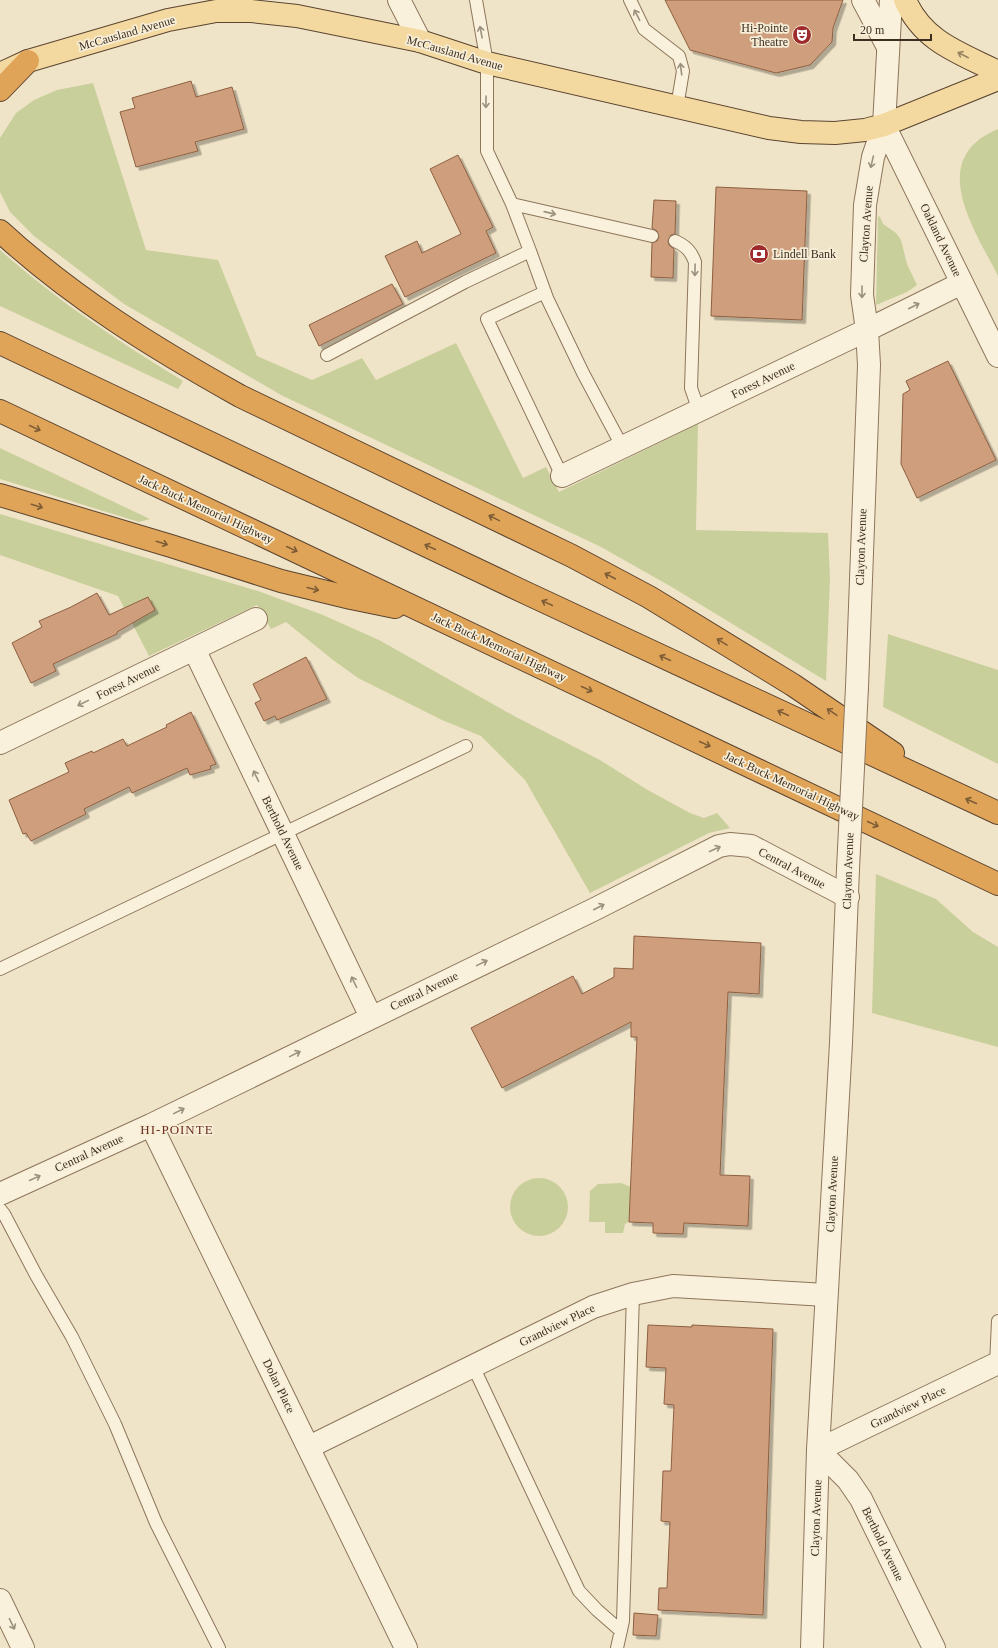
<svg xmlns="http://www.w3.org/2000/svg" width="998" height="1648" viewBox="0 0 998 1648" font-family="'Times New Roman',serif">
<defs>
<filter id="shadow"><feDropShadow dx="3.5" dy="3.5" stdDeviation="0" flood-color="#0004"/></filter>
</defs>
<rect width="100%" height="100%" fill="#f0e4c8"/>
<!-- green -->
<path fill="#c9cf9b" d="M 93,83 L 146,250 L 218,260 L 257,356 L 312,380 L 362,358 L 376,380 L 456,343 L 523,478 L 546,467 L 559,492 L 698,424 L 696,530 L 828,533 L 830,578 L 826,681 L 670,586 L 601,547 L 281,395 L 124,304 L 34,236 L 10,212 L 0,192 L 0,138 L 16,113 L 34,100 L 57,90 Z
M 998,129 L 998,276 C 975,230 925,159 998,129 Z
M 878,216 L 880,217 L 883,224 L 896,233 L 901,240 L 907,264 L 917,285 L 907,292 L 876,305 Z
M 0,250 C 56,300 119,342 183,381 L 178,389 L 0,306 Z
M 0,448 L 150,519 L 139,522 L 0,479 Z
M 0,514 L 258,591 L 323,615 L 379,640 L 516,717 L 600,760 L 646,789 L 690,813 L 704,818 L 717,813 L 730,828 L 709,833 L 590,893 L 525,780 L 481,736 L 442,720 L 358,678 L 333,660 L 286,622 L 271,629 L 257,605 L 149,656 L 118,596 L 0,555 Z
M 888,634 L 998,670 L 998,764 L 883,707 Z
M 876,874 L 936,899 L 973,932 L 998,947 L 998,1047 L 872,1013 Z
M510 1207a29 29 0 1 1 58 0a29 29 0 1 1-58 0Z
M 621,1183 L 631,1187 L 629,1222 L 625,1224 L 623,1233 L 605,1233 L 605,1222 L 589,1222 L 590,1191 L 598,1184 Z"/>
<!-- building -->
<path fill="#cf9f7d" stroke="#8d5f41" filter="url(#shadow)" d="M 665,0 L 843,0 L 833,28 L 832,42 L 810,65 L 776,73 L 690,50 Z
M 191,81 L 196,97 L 232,87 L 244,129 L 195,142 L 198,151 L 136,167 L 120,112 L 135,108 L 132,98 Z
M 458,155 L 493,227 L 486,231 L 496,253 L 405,297 L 385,256 L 417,241 L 422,253 L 461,234 L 430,169 Z
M 716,187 L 807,191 L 802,320 L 711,316 Z
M 654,200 L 676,201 L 675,234 L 671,235 L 668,241 L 669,245 L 674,249 L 673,278 L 651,277 L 652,243 L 657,241 L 659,237 L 657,231 L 652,228 Z
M 392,284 L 403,304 L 319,346 L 309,325 Z
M 948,361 L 996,460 L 917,498 L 901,464 L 903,394 L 910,390 L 906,381 Z
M 97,593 L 109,615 L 148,597 L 155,610 L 117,632 L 117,634 L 53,664 L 56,671 L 31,683 L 12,643 L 42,627 L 39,621 L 71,607 Z
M 306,657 L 327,699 L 277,720 L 275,716 L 264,721 L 255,703 L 261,700 L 253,684 Z
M 191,712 L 216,764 L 210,766 L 211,769 L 190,775 L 187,768 L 132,793 L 129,787 L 84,809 L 86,814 L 31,841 L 26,833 L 23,834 L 9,800 L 69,772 L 65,763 L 92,751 L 93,753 L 123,739 L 127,746 L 167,727 L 166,725 Z
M 634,936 L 761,943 L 759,994 L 728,992 L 720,1175 L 750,1176 L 748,1226 L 684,1223 L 683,1234 L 653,1233 L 653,1223 L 629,1222 L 637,1037 L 631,1037 L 631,1022 L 502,1088 L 471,1028 L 573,976 L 582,994 L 614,977 L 614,968 L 633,969 Z
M 648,1325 L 692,1327 L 692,1325 L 773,1329 L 763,1615 L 658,1610 L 659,1588 L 667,1588 L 670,1522 L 661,1521 L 663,1471 L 671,1471 L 674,1405 L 664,1404 L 666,1368 L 646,1367 Z
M 634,1613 L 658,1615 L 656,1636 L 633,1635 Z"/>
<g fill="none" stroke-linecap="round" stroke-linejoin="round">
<!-- service casing -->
<g stroke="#8d765c" stroke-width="14">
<path id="service" d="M 630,0 L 644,29 L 679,56 L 683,71 L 677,107
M 512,204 L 652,236
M 675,241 C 686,246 691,251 695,262 L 691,388 L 699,411
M 530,251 L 547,298 L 583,373 L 623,448
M 545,292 L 487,319 L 562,476
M 327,355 L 465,282 L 530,251 L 512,204 L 487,151 L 487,63 L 476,0
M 0,969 L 466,746
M 0,1209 L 4,1214 L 36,1275 L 72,1337 L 115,1424 L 156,1523 L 219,1648
M 996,1364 L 998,1321
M 473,1366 L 579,1591 L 597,1610 L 621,1631
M 617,1648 L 623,1621 L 633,1294"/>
</g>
<!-- minor casing -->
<g stroke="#8d765c" stroke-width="24">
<path id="minor" d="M 399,0 L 420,41
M 863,0 L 888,47
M 562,476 L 867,330
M 194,649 L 371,1017
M 0,743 L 256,619
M 151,1125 L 406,1648
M 0,1194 L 151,1125 L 595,909 L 719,846 L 730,844 L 751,846 L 848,897
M 309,1447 L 593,1307 L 633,1294 L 673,1286 L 826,1295
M 0,1600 L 23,1648
M 934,1648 L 861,1499 L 848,1480 L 818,1450 L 998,1363"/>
</g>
<!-- tertiary casing -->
<g stroke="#8d765c" stroke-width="24">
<path id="tertiary" d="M 884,125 L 998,356
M 867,330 L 962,283
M 857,687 L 869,365 L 867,330 L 862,295 L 865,205 L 873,157 L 884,125 L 891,0
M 812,1648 L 818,1450 L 841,1043 L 848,869"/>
</g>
<!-- primary casing -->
<g stroke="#5b4430" stroke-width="24">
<path id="primary" d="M 905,0 C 923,42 960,53 998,72
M 0,74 L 28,61 L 168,20 L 216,11 L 251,11 L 297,16 L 420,41 L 487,63 L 769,128 L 801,132 L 835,133 L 865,130 L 884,125 L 998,79"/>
</g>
<!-- motorway casing -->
<g stroke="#5b4430" stroke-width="24">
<path id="motorway" d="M 0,90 L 28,61
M 0,231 C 73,298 154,348 240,396 L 572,556 L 649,597 L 793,685 L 893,753
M 0,343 L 526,593 L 998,813
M 0,411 L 998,884
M 0,495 L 171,546 L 281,581 L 351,598 L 395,607"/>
</g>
<!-- service -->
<use href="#service" stroke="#faf1dc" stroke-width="12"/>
<!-- minor -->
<use href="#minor" stroke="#faf1dc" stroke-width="22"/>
<!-- tertiary -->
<use href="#tertiary" stroke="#faf1dc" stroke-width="22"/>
<!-- primary -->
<use href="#primary" stroke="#f3d9a0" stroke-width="22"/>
<!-- motorway -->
<use href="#motorway" stroke="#e0a458" stroke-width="22"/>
<!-- tertiary-bridge casing -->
<g stroke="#8d765c" stroke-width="24" stroke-linecap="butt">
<path id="tertiary-bridge" d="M 848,869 L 857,687"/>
</g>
<!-- tertiary-bridge -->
<use href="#tertiary-bridge" stroke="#faf1dc" stroke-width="22"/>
</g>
<!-- one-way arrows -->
<defs><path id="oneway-shaft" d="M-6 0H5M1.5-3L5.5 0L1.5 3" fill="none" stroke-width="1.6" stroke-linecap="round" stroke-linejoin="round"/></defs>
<g stroke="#9c907e">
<use href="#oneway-shaft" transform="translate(637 15) rotate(-117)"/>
<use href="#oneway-shaft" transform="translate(481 32) rotate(-101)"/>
<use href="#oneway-shaft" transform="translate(681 69) rotate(-97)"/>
<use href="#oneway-shaft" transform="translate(486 102) rotate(91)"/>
<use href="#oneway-shaft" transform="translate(872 162) rotate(103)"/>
<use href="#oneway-shaft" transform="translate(550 213) rotate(13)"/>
<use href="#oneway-shaft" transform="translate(695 270) rotate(91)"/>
<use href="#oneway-shaft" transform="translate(862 292) rotate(90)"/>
<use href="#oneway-shaft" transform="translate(914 306) rotate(-27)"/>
<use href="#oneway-shaft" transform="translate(83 703) rotate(154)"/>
<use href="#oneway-shaft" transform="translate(256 776) rotate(-116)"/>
<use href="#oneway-shaft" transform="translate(715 849) rotate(-24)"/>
<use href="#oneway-shaft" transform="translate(599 907) rotate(-27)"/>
<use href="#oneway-shaft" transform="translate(482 963) rotate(-26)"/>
<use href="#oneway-shaft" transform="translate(354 982) rotate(-116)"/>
<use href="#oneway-shaft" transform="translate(295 1054) rotate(-26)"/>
<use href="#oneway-shaft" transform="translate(179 1111) rotate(-26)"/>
<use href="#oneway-shaft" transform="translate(35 1178) rotate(-25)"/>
<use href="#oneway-shaft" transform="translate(12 1624) rotate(64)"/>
</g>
<use stroke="#988460" href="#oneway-shaft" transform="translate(963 55) rotate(-153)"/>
<g stroke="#7e5d36">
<use href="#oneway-shaft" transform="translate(35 428) rotate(25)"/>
<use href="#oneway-shaft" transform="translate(37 506) rotate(17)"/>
<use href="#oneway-shaft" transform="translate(494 518) rotate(-154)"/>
<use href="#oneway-shaft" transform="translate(162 543) rotate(17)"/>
<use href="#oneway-shaft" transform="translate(430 547) rotate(-155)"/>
<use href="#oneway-shaft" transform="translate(292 549) rotate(25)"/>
<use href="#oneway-shaft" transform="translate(610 576) rotate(-152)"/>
<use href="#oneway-shaft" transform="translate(313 589) rotate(14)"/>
<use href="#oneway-shaft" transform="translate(547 603) rotate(-155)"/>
<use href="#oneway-shaft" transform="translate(722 642) rotate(-148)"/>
<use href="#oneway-shaft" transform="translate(665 658) rotate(-155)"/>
<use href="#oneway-shaft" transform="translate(587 689) rotate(25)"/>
<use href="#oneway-shaft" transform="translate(832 712) rotate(-146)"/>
<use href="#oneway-shaft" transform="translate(783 713) rotate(-155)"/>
<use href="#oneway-shaft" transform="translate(705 744) rotate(25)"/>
<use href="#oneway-shaft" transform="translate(971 801) rotate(-156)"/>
<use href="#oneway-shaft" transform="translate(873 824) rotate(25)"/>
</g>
<!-- icons -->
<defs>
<g id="theatre-disc" transform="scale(1)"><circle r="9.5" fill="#9e2a2b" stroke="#f7eed8"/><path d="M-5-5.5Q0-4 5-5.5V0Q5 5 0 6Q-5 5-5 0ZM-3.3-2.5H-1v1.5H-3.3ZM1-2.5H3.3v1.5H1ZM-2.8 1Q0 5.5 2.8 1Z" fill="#fff"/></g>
<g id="bank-disc" transform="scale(1)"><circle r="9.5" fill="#9e2a2b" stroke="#f7eed8"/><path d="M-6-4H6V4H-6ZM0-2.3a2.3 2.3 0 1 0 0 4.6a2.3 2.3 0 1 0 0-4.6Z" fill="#fff"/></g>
</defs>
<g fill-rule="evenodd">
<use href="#theatre-disc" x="802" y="35"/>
<use href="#bank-disc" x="759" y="254"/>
</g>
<g text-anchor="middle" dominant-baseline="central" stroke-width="3.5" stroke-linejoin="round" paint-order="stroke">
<!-- poi labels -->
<g font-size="12" fill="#3d2e20" stroke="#f7eed8" text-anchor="end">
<text x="788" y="28">Hi-Pointe<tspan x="788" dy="14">Theatre</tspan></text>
<text x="773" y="254" text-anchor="start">Lindell Bank</text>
</g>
<!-- street labels -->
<g font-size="12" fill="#3d2e20" stroke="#f7eed8">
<text transform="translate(127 33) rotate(-16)">McCausland Avenue</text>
<text transform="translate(455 53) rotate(16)">McCausland Avenue</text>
<text transform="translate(866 224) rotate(-86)">Clayton Avenue</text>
<text transform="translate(941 240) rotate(64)">Oakland Avenue</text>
<text transform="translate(763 380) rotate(-26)">Forest Avenue</text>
<text transform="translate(206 509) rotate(25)">Jack Buck Memorial Highway</text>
<text transform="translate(861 547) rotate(-88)">Clayton Avenue</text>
<text transform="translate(499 647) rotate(25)">Jack Buck Memorial Highway</text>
<text transform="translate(128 681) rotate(-26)">Forest Avenue</text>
<text transform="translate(792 786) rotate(25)">Jack Buck Memorial Highway</text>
<text transform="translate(283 833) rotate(64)">Berthold Avenue</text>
<text transform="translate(792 868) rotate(28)">Central Avenue</text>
<text transform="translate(848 871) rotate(-88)">Clayton Avenue</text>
<text transform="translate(424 991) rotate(-26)">Central Avenue</text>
<text transform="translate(89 1153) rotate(-25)">Central Avenue</text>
<text transform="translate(832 1194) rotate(-87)">Clayton Avenue</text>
<text transform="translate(557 1325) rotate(-26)">Grandview Place</text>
<text transform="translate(279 1386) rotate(64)">Dolan Place</text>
<text transform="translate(908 1407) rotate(-26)">Grandview Place</text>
<text transform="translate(816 1518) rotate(-88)">Clayton Avenue</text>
<text transform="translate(883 1544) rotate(64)">Berthold Avenue</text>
</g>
<!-- neighbourhood labels -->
<g font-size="13" letter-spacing="1" fill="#6b2e1e" stroke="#f7eed8">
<text x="177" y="1129">HI-POINTE</text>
</g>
</g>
<!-- scale -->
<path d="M854 34v6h77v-6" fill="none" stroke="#3d2e20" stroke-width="2"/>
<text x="860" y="34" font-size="12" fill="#3d2e20" stroke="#f7eed8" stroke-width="3" paint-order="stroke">20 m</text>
</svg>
